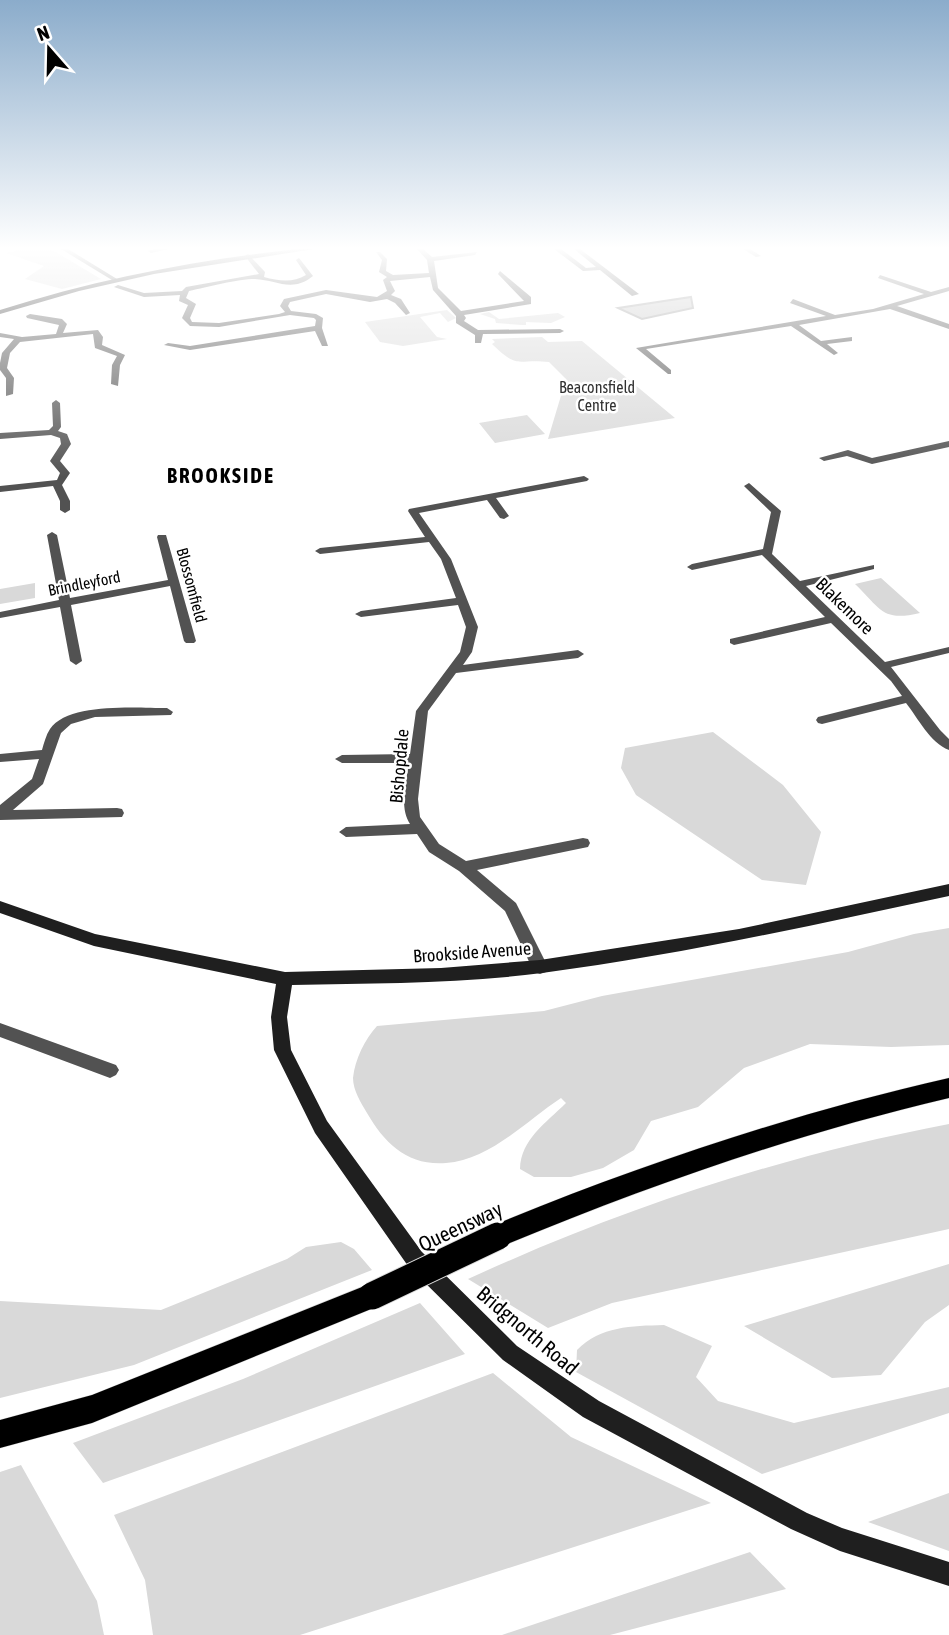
<svg xmlns="http://www.w3.org/2000/svg" width="949" height="1635" viewBox="0 0 949 1635" font-family="'Asap Condensed',sans-serif">
<rect width="100%" height="100%" fill="#fff"/>
<!-- green -->
<path fill="#d9d9d9" d="M 24,249 L 54,251 L 101,279 L 62,289 L 25,279 L 44,266 L 6,253 Z
M 447,310 L 456,318 L 448,322 L 440,313 L 420,317 L 437,337 L 447,339 L 403,346 L 380,342 L 365,322 Z
M 489,312 L 499,319 L 558,313 L 565,317 L 551,323 L 526,322 L 526,325 L 522,325 L 496,323 L 495,319 L 480,314 Z
M 542,337 L 548,342 L 582,341 L 675,418 L 548,439 L 566,379 L 549,362 C 516,358 520,371 492,344 L 495,342 L 492,339 Z
M 527,415 L 545,434 L 495,443 L 479,423 Z
M 881,578 L 920,613 C 882,622 881,609 855,584 Z
M 35,583 L 35,598 L 0,604 L 0,589 Z
M 713,732 L 783,785 L 821,832 L 806,885 L 762,880 L 636,795 L 621,768 L 625,748 Z
M 949,928 L 949,1045 L 891,1047 L 810,1044 L 744,1068 L 698,1107 L 651,1121 L 634,1150 L 603,1168 L 571,1177 L 534,1177 L 520,1169 C 521,1139 546,1123 566,1103 L 561,1098 C 526,1121 490,1160 446,1163 C 408,1166 385,1144 367,1113 C 361,1103 353,1090 353,1078 C 355,1059 365,1039 377,1026 L 544,1011 L 602,996 L 848,952 L 914,934 Z
M 949,1124 L 949,1229 L 612,1303 L 548,1328 L 468,1279 C 623,1208 781,1156 949,1124 Z
M 341,1242 L 354,1249 L 372,1270 L 134,1365 L 0,1398 L 0,1301 L 161,1310 L 287,1259 L 306,1247 Z
M 949,1264 L 949,1305 L 925,1322 L 881,1375 L 832,1378 L 744,1326 Z
M 420,1303 L 465,1354 L 103,1483 L 73,1443 L 243,1379 Z
M 664,1325 L 712,1346 L 696,1377 L 718,1401 L 794,1423 L 949,1387 L 949,1413 L 762,1474 L 576,1372 L 577,1350 C 601,1326 631,1326 664,1325 Z
M 493,1373 L 571,1437 L 711,1503 L 300,1635 L 153,1635 L 145,1580 L 114,1515 Z
M 21,1465 L 97,1601 L 104,1635 L 0,1635 L 0,1472 Z
M 949,1493 L 949,1551 L 868,1522 Z
M 750,1552 L 786,1589 L 610,1635 L 502,1635 Z"/>
<!-- building -->
<path fill="#c2c2c2" stroke="#969696" stroke-width="2" d="M 691,297 L 693,308 L 642,319 L 618,308 Z"/>
<g fill="none" stroke-linecap="round" stroke-linejoin="round">
<!-- primary casing -->
<g stroke="#dbdbdb" stroke-width="1">
<path id="primary" d="M 949,1078 L 949,1098 C 792,1135 647,1186 498,1248 L 489,1245 L 486,1236 L 489,1227 C 639,1165 791,1114 949,1078 Z
M 372,1283 L 381,1287 L 385,1296 L 381,1305 L 92,1423 L 0,1448 L 0,1420 L 92,1395 Z"/>
</g>
<!-- street -->
<path fill="#525252" fill-rule="evenodd" d="M 61,249 L 68,249 L 117,279 L 112,280 Z
M 155,249 L 169,249 L 151,253 L 148,251 Z
M 417,249 L 423,249 L 432,257 L 477,252 L 475,255 L 434,261 L 438,288 L 461,311 L 524,301 L 498,274 L 500,271 L 531,297 L 531,304 L 464,315 L 466,318 L 464,321 L 478,330 L 560,329 L 564,331 L 560,333 L 483,334 L 481,343 L 475,343 L 475,335 L 456,323 L 456,316 L 433,290 L 430,277 L 390,281 L 395,291 L 391,295 L 401,299 L 410,313 L 406,315 L 395,303 L 387,299 L 370,302 L 326,294 L 290,302 L 288,306 L 291,311 L 316,314 L 323,318 L 322,328 L 328,346 L 322,346 L 315,331 L 190,350 L 164,345 L 168,343 L 190,346 L 315,326 L 316,320 L 314,318 L 290,315 L 219,327 L 190,326 L 182,318 L 188,305 L 179,301 L 180,295 L 144,297 L 114,287 L 118,285 L 144,293 L 182,291 L 186,287 L 259,274 L 245,256 L 248,254 L 265,272 L 264,277 C 279,281 293,283 306,275 L 296,260 L 299,258 L 313,276 C 292,293 277,280 255,279 C 238,279 207,287 189,291 L 186,298 L 196,304 L 190,318 L 192,322 L 219,323 L 279,314 L 285,312 L 280,306 L 284,299 L 326,290 L 377,297 L 387,291 L 383,280 L 387,277 L 379,272 L 382,260 L 376,252 L 380,252 L 387,259 L 386,271 L 393,275 L 429,273 L 427,260 Z
M 554,249 L 561,249 L 586,268 L 596,267 L 574,249 L 580,249 L 639,294 L 632,296 L 600,270 L 583,271 Z
M 743,249 L 750,249 L 761,256 L 756,257 Z
M 880,275 L 931,292 L 949,287 L 949,291 L 897,306 L 949,324 L 949,329 L 890,309 L 799,325 L 821,341 L 852,337 L 852,341 L 827,344 L 838,353 L 834,355 L 791,326 L 646,349 L 671,370 L 671,374 L 668,374 L 636,348 L 826,316 L 790,303 L 793,299 L 835,315 L 873,309 L 924,294 L 878,278 Z
M 30,314 L 62,319 L 67,324 L 63,333 L 98,330 L 103,337 L 102,345 L 125,355 L 120,365 L 118,386 L 111,384 L 112,365 L 117,356 L 95,348 L 93,334 L 20,342 L 10,353 L 7,368 L 14,378 L 13,394 L 6,396 L 6,378 L 0,370 L 0,363 L 2,353 L 14,339 L 0,337 L 0,333 L 22,337 L 56,334 L 59,325 L 27,318 L 26,316 Z
M 56,400 L 60,403 L 61,427 L 58,431 L 67,434 L 71,444 L 60,461 L 70,473 L 62,485 L 70,501 L 70,510 L 65,513 L 60,510 L 60,501 L 53,486 L 0,492 L 0,486 L 57,480 L 60,473 L 50,461 L 61,444 L 60,438 L 51,435 L 0,439 L 0,433 L 49,430 L 53,426 L 52,403 Z
M 949,441 L 949,447 L 872,464 L 847,456 L 824,461 L 819,458 L 848,450 L 872,458 Z
M 584,476 L 589,479 L 587,481 L 496,498 L 509,516 L 504,519 L 500,518 L 487,500 L 419,513 L 451,559 L 478,627 L 472,652 L 463,665 L 578,650 L 584,654 L 578,658 L 456,673 L 428,711 L 418,799 L 420,817 L 439,844 L 466,861 L 583,838 L 588,839 L 590,843 L 588,847 L 583,848 L 477,870 L 516,903 L 548,967 L 546,972 L 540,974 L 534,972 L 505,911 L 459,871 L 429,852 L 417,834 L 346,837 L 339,832 L 346,827 L 410,824 C 399,807 406,782 409,763 L 342,763 L 335,759 L 342,755 L 410,754 L 416,711 L 460,652 L 466,627 L 458,605 L 361,617 L 355,614 L 361,611 L 456,598 L 441,559 L 429,542 L 320,554 L 315,551 L 320,548 L 425,537 L 408,511 L 409,509 Z
M 749,483 L 781,511 L 772,554 L 800,581 L 874,565 L 874,569 L 806,586 L 885,662 L 949,647 L 949,653 L 891,667 L 940,730 L 949,739 L 949,750 C 930,743 918,718 906,703 L 822,724 L 818,723 L 816,720 L 818,717 L 902,696 L 891,681 L 831,623 L 734,645 L 730,643 L 730,639 L 825,617 L 762,555 L 692,570 L 687,567 L 692,564 L 763,549 L 771,512 L 746,488 L 744,486 Z
M 52,532 L 57,535 L 70,598 L 168,580 L 157,537 L 158,535 L 166,535 L 196,641 L 194,643 L 186,643 L 184,641 L 170,586 L 71,605 L 82,661 L 76,665 L 70,661 L 60,607 L 0,618 L 0,612 L 59,600 L 47,535 Z
M 167,708 L 173,712 L 171,715 L 95,717 L 71,724 L 61,733 L 43,784 L 13,810 L 117,808 L 122,809 L 124,813 L 122,817 L 0,820 L 0,805 L 32,779 L 39,759 L 0,762 L 0,754 L 42,750 C 44,743 46,735 50,729 C 68,702 137,708 167,708 Z
M 0,1023 L 116,1065 L 119,1070 L 116,1075 L 110,1078 L 0,1037 Z"/>
<!-- secondary -->
<path fill="#1f1f1f" fill-rule="evenodd" d="M 298,249 L 314,249 L 154,274 L 79,291 L 0,314 L 0,310 C 97,279 196,260 298,249 Z
M 949,884 L 949,896 C 814,925 679,955 542,973 C 459,984 375,983 292,985 L 287,1017 L 291,1050 L 327,1121 L 422,1252 L 517,1346 L 599,1401 L 807,1513 L 842,1528 L 949,1562 L 949,1586 L 840,1551 L 791,1529 L 583,1417 L 503,1360 L 408,1266 L 315,1133 L 274,1050 L 271,1017 L 276,984 L 94,946 L 0,913 L 0,901 L 95,934 L 285,972 L 441,968 L 540,960 L 739,929 Z"/>
<!-- primary -->
<use href="#primary" fill="#000" fill-rule="evenodd"/>
<!-- primary-bridge casing -->
<g stroke="#dbdbdb" stroke-width="29" stroke-linecap="butt">
<path id="primary-bridge" d="M 372,1296 L 498,1236"/>
</g>
<!-- primary-bridge -->
<use href="#primary-bridge" stroke="#000" stroke-width="27"/>
</g>
<!-- sky -->
<linearGradient id="sky" x2="0" y2="1"><stop stop-color="#8baccb"/><stop offset="0.52" stop-color="#fff"/><stop offset="1" stop-color="#fff" stop-opacity="0"/></linearGradient>
<rect width="949" height="477" fill="url(#sky)"/>
<g text-anchor="middle" dominant-baseline="central" stroke-width="5" stroke-linejoin="round" paint-order="stroke">
<!-- far-park labels -->
<g font-size="16" fill="#303030" stroke="#fff">
<text x="597" y="387">Beaconsfield<tspan x="597" dy="18">Centre</tspan></text>
</g>
<!-- far-street labels -->
<g font-size="16" fill="#000" stroke="#fff">
<text transform="translate(84 583) rotate(-11)">Brindleyford</text>
<text transform="translate(192 585) rotate(75)">Blossomfield</text>
</g>
<!-- street labels -->
<g font-size="18" fill="#000" stroke="#fff">
<text transform="translate(845 606) rotate(44)">Blakemore</text>
<text transform="translate(399 766) rotate(-85)">Bishopdale</text>
<text transform="translate(472 952) rotate(-4)">Brookside Avenue</text>
</g>
<!-- far-district labels -->
<g font-size="21" font-weight="bold" letter-spacing="2" fill="#000" stroke="#fff">
<text x="221" y="475">BROOKSIDE</text>
</g>
<!-- near-street labels -->
<g font-size="21" fill="#000" stroke="#fff">
<text transform="translate(460 1226) rotate(-25)">Queensway</text>
<text transform="translate(528 1330) rotate(40)">Bridgnorth Road</text>
</g>
</g>
<!-- north arrow -->
<g transform="translate(49 49) rotate(340)" stroke="#ffffff" stroke-width="5" paint-order="stroke">
<path d="M0-5L12 26L0 18L-12 26Z" fill="#000000"/>
<text y="-10" font-size="19" font-weight="bold" text-anchor="middle" fill="#000000">N</text>
</g>
</svg>
